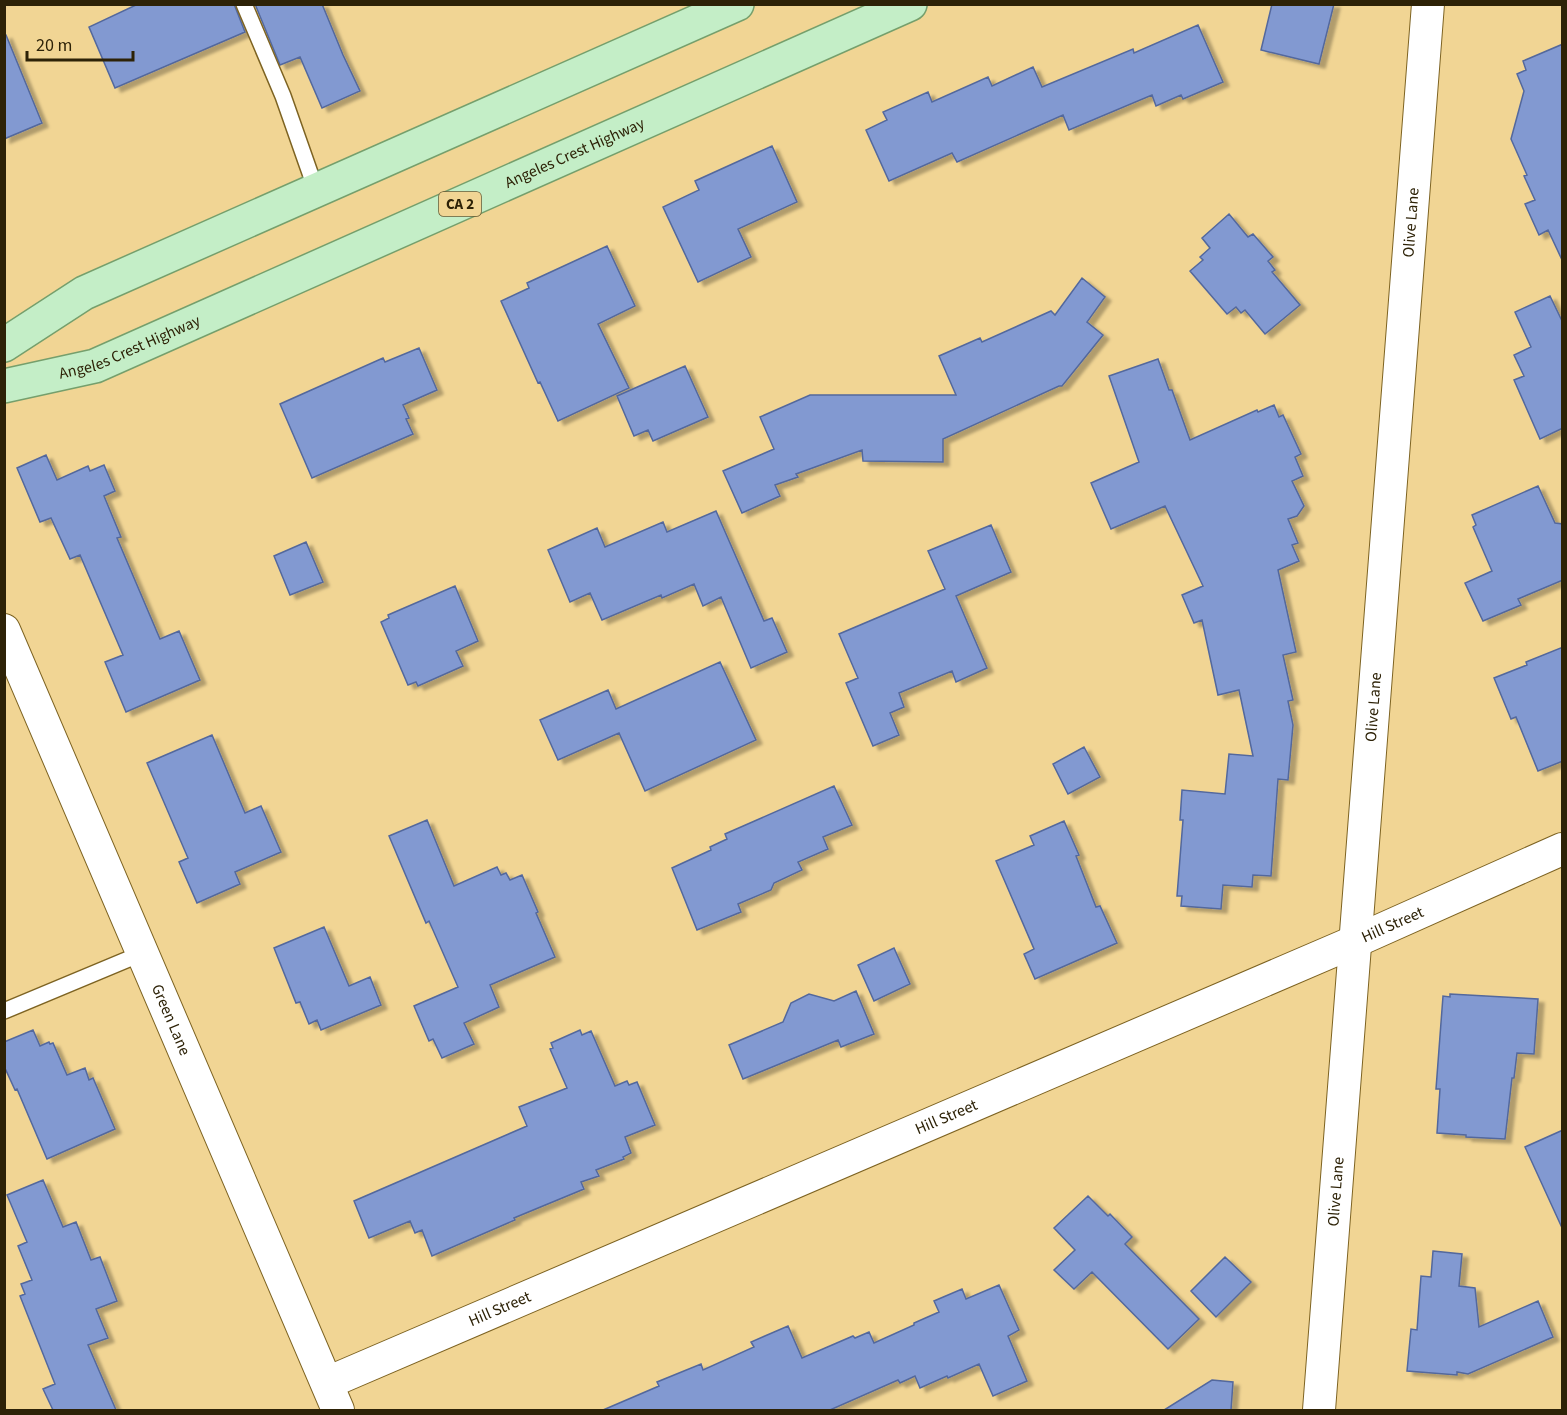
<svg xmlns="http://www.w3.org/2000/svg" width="1567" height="1415" viewBox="0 0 1567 1415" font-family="'Source Sans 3',sans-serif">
<defs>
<filter id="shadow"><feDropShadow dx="6" dy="4" stdDeviation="1.5" flood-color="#0004"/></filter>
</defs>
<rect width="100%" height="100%" fill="#f1d594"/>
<!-- building -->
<path fill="#8299d1" stroke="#53689d" stroke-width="1.5" filter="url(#shadow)" d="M 138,4 L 234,4 L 245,32 L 115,88 L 89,27 Z
M 255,4 L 322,4 L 343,55 L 360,91 L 322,108 L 300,57 L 280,65 Z
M 1272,4 L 1334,4 L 1319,64 L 1261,50 Z
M 1198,25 L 1223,82 L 1183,99 L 1181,95 L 1156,106 L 1152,95 L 1069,130 L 1063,115 L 957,162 L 952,153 L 889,181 L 866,130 L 887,120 L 883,112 L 928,92 L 932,102 L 988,77 L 992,86 L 1033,67 L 1042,87 L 1133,49 L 1134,53 Z
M 4,35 L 6,35 L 42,123 L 4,139 Z
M 1563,44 L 1563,262 L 1548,230 L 1539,235 L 1525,204 L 1535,200 L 1524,176 L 1527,175 L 1511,139 L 1524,91 L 1517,74 L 1526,70 L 1523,61 Z
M 772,146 L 797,202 L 738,229 L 751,257 L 698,282 L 663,207 L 699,190 L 695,181 Z
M 1229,214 L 1248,237 L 1253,234 L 1273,257 L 1268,261 L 1275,270 L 1272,272 L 1300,305 L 1265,334 L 1245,310 L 1241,313 L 1236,307 L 1227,314 L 1190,271 L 1203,260 L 1200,257 L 1210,248 L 1202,238 Z
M 607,246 L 635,306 L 598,324 L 629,388 L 558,421 L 540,382 L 538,383 L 501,301 L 529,288 L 527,283 Z
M 1082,278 L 1105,297 L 1087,322 L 1103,335 L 1062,386 L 1059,386 L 943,439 L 943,462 L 863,461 L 862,450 L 796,474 L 798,477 L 775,485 L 780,496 L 742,513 L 723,471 L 774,449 L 760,417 L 810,395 L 956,395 L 939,356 L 980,338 L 982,342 L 1051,311 L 1055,315 Z
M 1550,296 L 1563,323 L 1563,428 L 1540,439 L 1514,380 L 1524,376 L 1514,355 L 1531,347 L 1515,312 Z
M 419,348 L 437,390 L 403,405 L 409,418 L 406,419 L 413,434 L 312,478 L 280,404 L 383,358 L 385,362 Z
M 1158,359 L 1169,390 L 1172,390 L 1190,440 L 1257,410 L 1258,412 L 1274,405 L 1279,417 L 1283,415 L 1301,454 L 1295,457 L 1303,476 L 1292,481 L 1304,506 L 1297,516 L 1288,519 L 1298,543 L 1292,545 L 1299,561 L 1278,570 L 1296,652 L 1283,655 L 1293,700 L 1288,701 L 1293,725 L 1288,780 L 1278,779 L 1271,876 L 1253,875 L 1252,887 L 1223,885 L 1221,909 L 1181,906 L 1182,896 L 1177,896 L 1183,820 L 1180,820 L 1182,790 L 1225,794 L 1229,754 L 1253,756 L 1239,690 L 1218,695 L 1202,620 L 1194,623 L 1182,595 L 1203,586 L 1165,506 L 1111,529 L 1091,483 L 1139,462 L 1109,376 Z
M 685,366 L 708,417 L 653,441 L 648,430 L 634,436 L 617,396 Z
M 46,455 L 57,480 L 88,466 L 90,471 L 104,465 L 115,491 L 104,496 L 121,537 L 117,538 L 160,639 L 179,631 L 200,680 L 126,712 L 105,662 L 123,655 L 80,555 L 70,559 L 51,518 L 40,522 L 17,468 Z
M 1538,486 L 1555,523 L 1563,524 L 1563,580 L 1518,599 L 1521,605 L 1483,621 L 1465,583 L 1492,571 L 1473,527 L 1476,525 L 1472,515 Z
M 716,511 L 764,621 L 772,618 L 787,652 L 751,668 L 721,597 L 703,606 L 694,584 L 662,598 L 661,595 L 602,620 L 590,593 L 570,602 L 548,550 L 597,528 L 605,547 L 663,522 L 667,532 Z
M 991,525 L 1011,572 L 956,596 L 987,668 L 956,682 L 952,671 L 899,693 L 904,707 L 890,713 L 899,735 L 873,746 L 846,683 L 858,678 L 839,634 L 945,589 L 928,551 Z
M 306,542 L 323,582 L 290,595 L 274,556 Z
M 455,586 L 478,641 L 456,651 L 463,666 L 418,686 L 416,682 L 408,685 L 381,622 L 389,618 L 388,615 Z
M 1563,647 L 1563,761 L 1538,771 L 1516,717 L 1511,719 L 1494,678 L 1527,665 L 1526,662 Z
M 720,662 L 756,740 L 645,791 L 619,733 L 558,760 L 540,720 L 608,690 L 616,709 Z
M 212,735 L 245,813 L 261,806 L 281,852 L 235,872 L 240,884 L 197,903 L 179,862 L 188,858 L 147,763 Z
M 1084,747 L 1100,777 L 1068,794 L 1053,764 Z
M 834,786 L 852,825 L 823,837 L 828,849 L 798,862 L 802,870 L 774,883 L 771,890 L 738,904 L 741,912 L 697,930 L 672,868 L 711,850 L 710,847 L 727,839 L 725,834 Z
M 427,820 L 454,886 L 497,867 L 501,875 L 506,873 L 510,880 L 522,875 L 538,912 L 536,913 L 555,957 L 490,985 L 499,1007 L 464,1023 L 474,1044 L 442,1058 L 433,1039 L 429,1041 L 414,1006 L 458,987 L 429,921 L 426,923 L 389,836 Z
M 1064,821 L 1079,855 L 1076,856 L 1096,907 L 1100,906 L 1117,943 L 1035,979 L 1024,954 L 1034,949 L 996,861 L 1034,845 L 1030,836 Z
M 324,927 L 349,986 L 370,977 L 381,1005 L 321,1030 L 317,1020 L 309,1024 L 300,1002 L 296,1003 L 274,948 Z
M 894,948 L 910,984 L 874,1001 L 858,965 Z
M 856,991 L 874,1034 L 841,1047 L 838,1040 L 743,1079 L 729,1045 L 783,1022 L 791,1003 L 809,994 L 834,1001 Z
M 1450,994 L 1538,999 L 1534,1054 L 1517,1053 L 1514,1078 L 1512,1078 L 1505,1139 L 1466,1137 L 1466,1135 L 1437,1133 L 1440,1089 L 1436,1089 L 1443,996 L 1450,997 Z
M 33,1030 L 40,1046 L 49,1042 L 50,1044 L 53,1043 L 67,1075 L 85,1068 L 89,1080 L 93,1078 L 115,1129 L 47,1159 L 17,1089 L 15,1090 L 4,1066 L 4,1042 Z
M 580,1030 L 582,1035 L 591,1031 L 615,1086 L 627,1081 L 629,1085 L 637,1082 L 655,1125 L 625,1137 L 631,1153 L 623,1157 L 624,1159 L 596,1170 L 599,1176 L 581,1182 L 584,1189 L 514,1218 L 515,1220 L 432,1256 L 422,1230 L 415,1233 L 410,1221 L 369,1238 L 354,1201 L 527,1126 L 519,1107 L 567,1088 L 550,1049 L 553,1048 L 551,1043 Z
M 1563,1130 L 1563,1230 L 1525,1147 Z
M 43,1180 L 63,1227 L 76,1222 L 91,1260 L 100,1257 L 117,1301 L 96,1309 L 108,1338 L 88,1345 L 116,1410 L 53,1410 L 43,1389 L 55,1384 L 20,1296 L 25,1294 L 21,1284 L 32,1280 L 18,1246 L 27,1242 L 7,1195 Z
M 1088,1196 L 1108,1216 L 1110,1214 L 1132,1237 L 1125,1244 L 1199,1319 L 1168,1349 L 1092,1272 L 1074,1289 L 1054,1270 L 1075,1250 L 1054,1228 Z
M 1433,1251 L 1462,1254 L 1459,1286 L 1475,1288 L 1479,1327 L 1538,1301 L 1553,1337 L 1468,1374 L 1457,1372 L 1457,1375 L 1407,1371 L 1411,1329 L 1417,1330 L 1421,1276 L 1431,1277 Z
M 1225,1257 L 1251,1282 L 1216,1317 L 1191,1291 Z
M 999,1285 L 1019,1330 L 1008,1336 L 1027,1381 L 993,1396 L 979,1364 L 948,1378 L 947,1376 L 920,1388 L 915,1376 L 900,1383 L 898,1380 L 830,1410 L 603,1410 L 659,1386 L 657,1382 L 701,1364 L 703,1370 L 754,1347 L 751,1342 L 788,1326 L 802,1358 L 853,1336 L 855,1338 L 869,1332 L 874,1343 L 914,1325 L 914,1323 L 939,1312 L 934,1301 L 962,1289 L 966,1299 Z
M 1212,1380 L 1233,1382 L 1231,1410 L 1164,1410 Z"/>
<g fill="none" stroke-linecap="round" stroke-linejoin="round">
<!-- service casing -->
<g stroke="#7d6322" stroke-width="18">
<path id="service" d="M 244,4 L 283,96 L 316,190
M 4,1011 L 143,953"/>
</g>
<!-- minor casing -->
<g stroke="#7d6322" stroke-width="34">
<g id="minor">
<path id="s1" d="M 4,630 L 338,1410"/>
<path id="s2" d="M 327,1383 L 1356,941 L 1562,849"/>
<path id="s3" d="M 1319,1410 L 1428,4"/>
</g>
</g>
<!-- primary casing -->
<g stroke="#759f6c" stroke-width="36">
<g id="primary">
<path d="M 4,345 L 84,293 L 737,4"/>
<path id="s4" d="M 4,386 L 95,366 L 910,4"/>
</g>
</g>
<!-- service -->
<use href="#service" stroke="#fff" stroke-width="15"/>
<!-- minor -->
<use href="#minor" stroke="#fff" stroke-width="32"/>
<!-- primary -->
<use href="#primary" stroke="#c4eec7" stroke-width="33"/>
</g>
<g text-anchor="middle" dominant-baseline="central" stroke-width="4.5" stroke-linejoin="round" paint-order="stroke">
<!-- shield labels -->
<rect fill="#f1d594" stroke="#685831" stroke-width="1.5" x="439" y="192" width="42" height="24" rx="4.5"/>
<g font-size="15" font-weight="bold" fill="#2d2207">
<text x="460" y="204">CA 2</text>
</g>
<!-- street labels -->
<g font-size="16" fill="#2d2207" stroke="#f1d594">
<text stroke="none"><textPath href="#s4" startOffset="618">Angeles Crest Highway</textPath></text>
<text stroke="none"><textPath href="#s3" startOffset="1191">Olive Lane</textPath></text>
<text stroke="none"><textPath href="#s4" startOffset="132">Angeles Crest Highway</textPath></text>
<text stroke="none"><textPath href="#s3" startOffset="705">Olive Lane</textPath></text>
<text stroke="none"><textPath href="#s2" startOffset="1160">Hill Street</textPath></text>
<text stroke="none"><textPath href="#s1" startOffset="424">Green Lane</textPath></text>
<text stroke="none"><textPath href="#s2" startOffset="674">Hill Street</textPath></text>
<text stroke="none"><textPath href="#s3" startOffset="219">Olive Lane</textPath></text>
<text stroke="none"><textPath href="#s2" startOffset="188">Hill Street</textPath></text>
</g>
</g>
<!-- border -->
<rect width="1567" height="1415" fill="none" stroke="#2d2207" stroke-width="12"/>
<!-- scale -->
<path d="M27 51v9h106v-9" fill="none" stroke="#2d2207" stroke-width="3"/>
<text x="36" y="51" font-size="18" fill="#2d2207" stroke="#f1d594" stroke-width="4.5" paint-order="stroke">20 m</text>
</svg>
